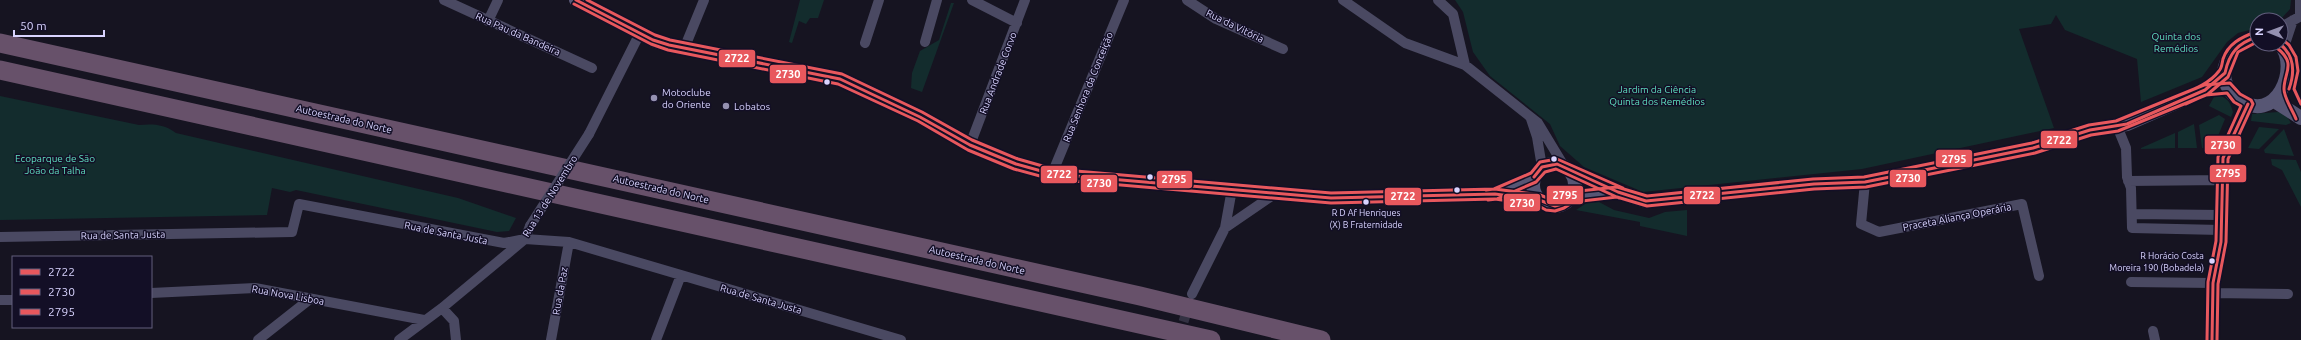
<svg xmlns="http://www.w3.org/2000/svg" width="2301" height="340" viewBox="0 0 2301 340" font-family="Ubuntu,sans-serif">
<rect width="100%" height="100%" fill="#161421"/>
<!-- green -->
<path fill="#132c2d" d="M 800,0 L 824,0 L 818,18 L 810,18 L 806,24 L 799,21 L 792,43 L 789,42 Z
M 1455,0 L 2291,0 L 2290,9 L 2280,20 L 2257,20 L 2257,28 L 2238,33 L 2227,42 L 2202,77 L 2141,102 L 2137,59 L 2065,30 L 2056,15 L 2051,24 L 2019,29 L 2054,128 L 1862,169 L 1643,192 L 1584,167 L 1560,146 L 1550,124 L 1490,76 L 1473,52 L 1463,12 Z
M 951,3 L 954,3 L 922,92 L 911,88 L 912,73 L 920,51 L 939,40 Z
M 2215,95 C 2226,96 2230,101 2233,112 L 2231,117 L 2209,106 Z
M 0,96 L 139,125 C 153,124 164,124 176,133 L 458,198 L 516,218 L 509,231 L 497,232 L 296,190 L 290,192 L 272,188 L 267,215 L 0,220 Z
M 2278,112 L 2286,115 L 2291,123 L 2286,125 L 2251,121 L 2252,114 Z
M 2219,115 L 2225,119 L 2213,148 L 2202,148 L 2199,125 Z
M 2194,124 L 2197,148 L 2178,148 L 2178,132 Z
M 2259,127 L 2279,129 L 2259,149 L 2248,148 Z
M 2284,129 L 2294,156 L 2265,153 L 2264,150 Z
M 2175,133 L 2175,148 L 2141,149 L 2141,148 Z
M 2271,159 L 2296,160 L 2301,172 L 2301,207 L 2282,170 L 2272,165 Z
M 1588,202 L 1599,202 L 1614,210 L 1649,218 L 1665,212 L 1687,210 L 1687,236 L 1640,226 L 1640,222 L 1576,210 Z"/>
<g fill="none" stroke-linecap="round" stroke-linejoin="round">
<!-- street-tunnel -->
<path stroke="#333142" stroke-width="10" stroke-dasharray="10 5" stroke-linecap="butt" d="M 1179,336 L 1189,304"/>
<!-- street -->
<path stroke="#4a4962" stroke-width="10" d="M 444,0 L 592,68
M 972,0 L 1017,23
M 1187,0 L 1216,19 L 1283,49
M 1343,0 L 1405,43 L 1465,65
M 1438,0 L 1453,14 L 1465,65 L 1538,123 L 1564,166
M 2300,15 L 2300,0
M 488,21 L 498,0
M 2281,27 L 2301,16
M 925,42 L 937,0
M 865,43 L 879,0
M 2284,47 L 2293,20
M 684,49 L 704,0
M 1531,119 L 1537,137 L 1542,167
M 2117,126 L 2126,148 L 2127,177 L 2131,188 L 2132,228 L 2221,230
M 589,134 L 640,33
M 970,145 L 1025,0
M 1052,174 L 1124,0
M 2128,181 L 2223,180
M 1865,182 L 1861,224 L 1879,232 L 2022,204 L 2039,276
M 2132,214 L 2221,215
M 1225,228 L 1273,195
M 0,237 L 292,232 L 299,204 L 504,243 L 525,239 L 569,242 L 901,340
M 2131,282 L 2213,283
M 151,293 L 255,288 L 424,320
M 2212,293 L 2288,294
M 1192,294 L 1225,228 L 1232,189
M 0,300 L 13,300
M 442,308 L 454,321 L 456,340
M 2153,331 L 2155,340
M 258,340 L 310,299
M 399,340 L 442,308 L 525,239 L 530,226
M 551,340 L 569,242
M 656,340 L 681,275
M 2212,340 L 2213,283 L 2221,242 L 2223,158 L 2248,104"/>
<!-- secondary -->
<path stroke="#575674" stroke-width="14" d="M 576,0 L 653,40 L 669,45 L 840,79 L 920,117 L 970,145 L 1016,164 L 1052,174 L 1331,198 L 1495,194 L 1539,200
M 2257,37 C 2228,44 2211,77 2237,98 C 2276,128 2301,67 2280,44
M 2276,102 L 2301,118
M1533 185a21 21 0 1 1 42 0a21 21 0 1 1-42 0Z
M 1569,170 L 1618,192 L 1646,201 L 1814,184 L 1865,182 L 2033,148 L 2090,130 L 2127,124 L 2205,90 L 2225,73
M 1496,194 L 1534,177
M 1571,197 L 1618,192"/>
<!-- highway -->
<path stroke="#67516a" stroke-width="19" d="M 0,43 L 1140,296 L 1321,340
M 0,70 L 1211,340"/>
<!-- street-bridge -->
<path stroke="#4a4962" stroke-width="10" d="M 530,226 L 589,134"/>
<!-- bus-1 casing -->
<g stroke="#130f26" stroke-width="6">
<path id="bus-1" d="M 576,0 L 653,40 L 669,45 L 840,79 L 920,117 L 970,145 L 1016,164 L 1052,174 L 1331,198 L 1495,194 L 1539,200 L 1555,206 L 1562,204 L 1571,197
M 2280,44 C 2295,56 2295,72 2289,89
M 2225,73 C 2229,53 2238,43 2257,37
M 1534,177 L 1542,167 L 1557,164 L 1618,192 L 1646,201 L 1814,184 L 1865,182 L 2033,148 L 2090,130 L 2127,124 L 2205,90 L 2225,73
M 2212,340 L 2213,283 L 2221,242 L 2223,158 L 2248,104"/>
</g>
<!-- bus-2 casing -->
<g stroke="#130f26" stroke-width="6">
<path id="bus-2" d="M 574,4 L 651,44 L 668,50 L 838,84 L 918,121 L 968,150 L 1014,169 L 1051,179 L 1331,203 L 1495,199 L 1537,205 L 1546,210 L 1555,211 L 1564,208 L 1573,202 L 1617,197 L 1647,206 L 1814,189 L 1866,187 L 2035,153 L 2091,135 L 2118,131 L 2206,95 L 2227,93 L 2234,102 L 2241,106 L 2218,157 L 2216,241 L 2208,282 L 2207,340
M 2277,48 C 2297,64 2284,72 2284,89 C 2284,98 2293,111 2296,119
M 2186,104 L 2208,94 L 2228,77 L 2238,52 L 2257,42
M 1488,200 L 1497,199 L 1536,182 L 1545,172 L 1556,169 L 1619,198"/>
</g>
<!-- bus-3 casing -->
<g stroke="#130f26" stroke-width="6">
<path id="bus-3" d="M 587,0 L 655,35 L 670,40 L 842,74 L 922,112 L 972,140 L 1018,159 L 1053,169 L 1331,193 L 1495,189 L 1540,195 L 1555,201 L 1570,192 L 1617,187 L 1647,196 L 1813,179 L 1864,177 L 2032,143 L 2089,125 L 2116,121 L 2204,85 L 2230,83 L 2240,94 L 2251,100 L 2253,104 L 2228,159 L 2226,242 L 2218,284 L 2217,340
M 2283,40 L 2289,45 L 2296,57 L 2298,71 L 2294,89 L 2301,104
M 2182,94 C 2195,89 2210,83 2219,71 C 2222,68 2222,63 2223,59 C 2228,44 2241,37 2256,32
M 1486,190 L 1494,189 L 1531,173 L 1540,162 L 1557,159 L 1623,188"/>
</g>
<!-- bus-1 -->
<use href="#bus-1" stroke="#e8585d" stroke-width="3"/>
<!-- bus-2 -->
<use href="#bus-2" stroke="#e8585d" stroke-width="3"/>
<!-- bus-3 -->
<use href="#bus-3" stroke="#e8585d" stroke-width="3"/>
</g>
<!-- markers -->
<g fill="#d9d4ff" stroke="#130f26" stroke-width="1.5">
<circle cx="827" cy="82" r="3.5"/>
<circle cx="1554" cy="159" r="3.5"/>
<circle cx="1150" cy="177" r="3.5"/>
<circle cx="1457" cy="190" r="3.5"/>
<circle cx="1366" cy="202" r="3.5"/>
<circle cx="2212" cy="261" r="3.5"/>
</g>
<g fill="#9591b1" stroke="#130f26" stroke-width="1.5">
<circle cx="654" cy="98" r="4"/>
<circle cx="726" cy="106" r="4"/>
</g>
<g text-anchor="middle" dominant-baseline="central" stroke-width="3" stroke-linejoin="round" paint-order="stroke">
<!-- bus labels -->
<g font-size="9" fill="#d9d4ff" stroke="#130f26">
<text x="1366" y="213">R D Af Henriques<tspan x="1366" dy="12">(X) B Fraternidade</tspan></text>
<text x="2204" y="256" text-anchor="end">R Horácio Costa<tspan x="2204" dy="12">Moreira 190 (Bobadela)</tspan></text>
</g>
<!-- street labels -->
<g font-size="10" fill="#d9d4ff" stroke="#130f26">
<text transform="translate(1235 26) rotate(26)">Rua da Vitória</text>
<text transform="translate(518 34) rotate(24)">Rua Pau da Bandeira</text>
<text transform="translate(998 73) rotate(-69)">Rua Andrade Corvo</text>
<text transform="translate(1088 87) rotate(-68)">Rua Senhora da Conceição</text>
<text transform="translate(344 119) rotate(13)">Autoestrada do Norte</text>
<text transform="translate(661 189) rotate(13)">Autoestrada do Norte</text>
<text transform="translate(550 196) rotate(-58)">Rua 13 de Novembro</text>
<text transform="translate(1957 217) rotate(-11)">Praceta Aliança Operária</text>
<text transform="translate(446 233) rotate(11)">Rua de Santa Justa</text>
<text transform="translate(123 235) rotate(-1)">Rua de Santa Justa</text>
<text transform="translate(977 260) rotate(13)">Autoestrada do Norte</text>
<text transform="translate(560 291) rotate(-80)">Rua da Paz</text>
<text transform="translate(288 295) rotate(10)">Rua Nova Lisboa</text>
<text transform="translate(761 299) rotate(16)">Rua de Santa Justa</text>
</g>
<!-- park labels -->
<g font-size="10" fill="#5fe0c0" stroke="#130f26">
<text x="2176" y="36">Quinta dos<tspan x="2176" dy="12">Remédios</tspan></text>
<text x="1657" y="89">Jardim da Ciência<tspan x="1657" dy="12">Quinta dos Remédios</tspan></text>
<text x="55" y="158">Ecoparque de São<tspan x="55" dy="12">João da Talha</tspan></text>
</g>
<!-- poi labels -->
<g font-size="10" fill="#d9d4ff" stroke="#130f26" text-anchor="start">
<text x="662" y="92">Motoclube<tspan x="662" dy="12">do Oriente</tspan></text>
<text x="734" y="106">Lobatos</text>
</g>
</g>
<g stroke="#130f26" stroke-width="1.5">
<rect x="718" y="49" width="38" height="19" rx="4" fill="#e8585d"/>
<rect x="769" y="64" width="38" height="20" rx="4" fill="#e8585d"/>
<rect x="2040" y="130" width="38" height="19" rx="4" fill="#e8585d"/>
<rect x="2204" y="135" width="38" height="20" rx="4" fill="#e8585d"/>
<rect x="1935" y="149" width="38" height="19" rx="4" fill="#e8585d"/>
<rect x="2209" y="164" width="38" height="19" rx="4" fill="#e8585d"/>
<rect x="1040" y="165" width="38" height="19" rx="4" fill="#e8585d"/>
<rect x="1889" y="169" width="38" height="19" rx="4" fill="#e8585d"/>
<rect x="1156" y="170" width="37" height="19" rx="4" fill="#e8585d"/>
<rect x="1080" y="174" width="38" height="19" rx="4" fill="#e8585d"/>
<rect x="1546" y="185" width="38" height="20" rx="4" fill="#e8585d"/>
<rect x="1683" y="186" width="38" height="19" rx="4" fill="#e8585d"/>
<rect x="1384" y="187" width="38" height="19" rx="4" fill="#e8585d"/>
<rect x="1503" y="193" width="38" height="19" rx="4" fill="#e8585d"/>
</g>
<g font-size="11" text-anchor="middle" font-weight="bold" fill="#fff">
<text x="737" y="62">2722</text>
<text x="788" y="78">2730</text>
<text x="2059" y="144">2722</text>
<text x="2223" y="149">2730</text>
<text x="1954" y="163">2795</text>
<text x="2228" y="177">2795</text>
<text x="1059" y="178">2722</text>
<text x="1908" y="182">2730</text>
<text x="1174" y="183">2795</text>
<text x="1099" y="187">2730</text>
<text x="1565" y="199">2795</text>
<text x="1702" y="199">2722</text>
<text x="1403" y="200">2722</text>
<text x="1522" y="207">2730</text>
</g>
<!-- legend -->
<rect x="12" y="256" width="140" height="72" fill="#130f26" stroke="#625e7d"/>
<rect x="20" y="269" width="20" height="6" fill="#e8585d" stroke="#625e7d"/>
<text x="48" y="276" font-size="12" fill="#d9d4ff">2722</text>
<rect x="20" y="289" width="20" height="6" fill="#e8585d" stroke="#625e7d"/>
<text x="48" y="296" font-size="12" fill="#d9d4ff">2730</text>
<rect x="20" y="309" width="20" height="6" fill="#e8585d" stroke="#625e7d"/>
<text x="48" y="316" font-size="12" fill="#d9d4ff">2795</text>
<!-- north arrow -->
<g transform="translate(2269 32) rotate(271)"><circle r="19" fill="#130f26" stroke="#625e7d"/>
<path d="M0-3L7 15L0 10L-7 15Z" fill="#9591b1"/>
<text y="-6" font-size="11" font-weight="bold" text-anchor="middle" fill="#d9d4ff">N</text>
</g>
<!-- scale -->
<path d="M14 30v6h90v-6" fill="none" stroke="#d9d4ff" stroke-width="2"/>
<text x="20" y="30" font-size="12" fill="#d9d4ff" stroke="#130f26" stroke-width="3" paint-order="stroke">50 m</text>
</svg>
